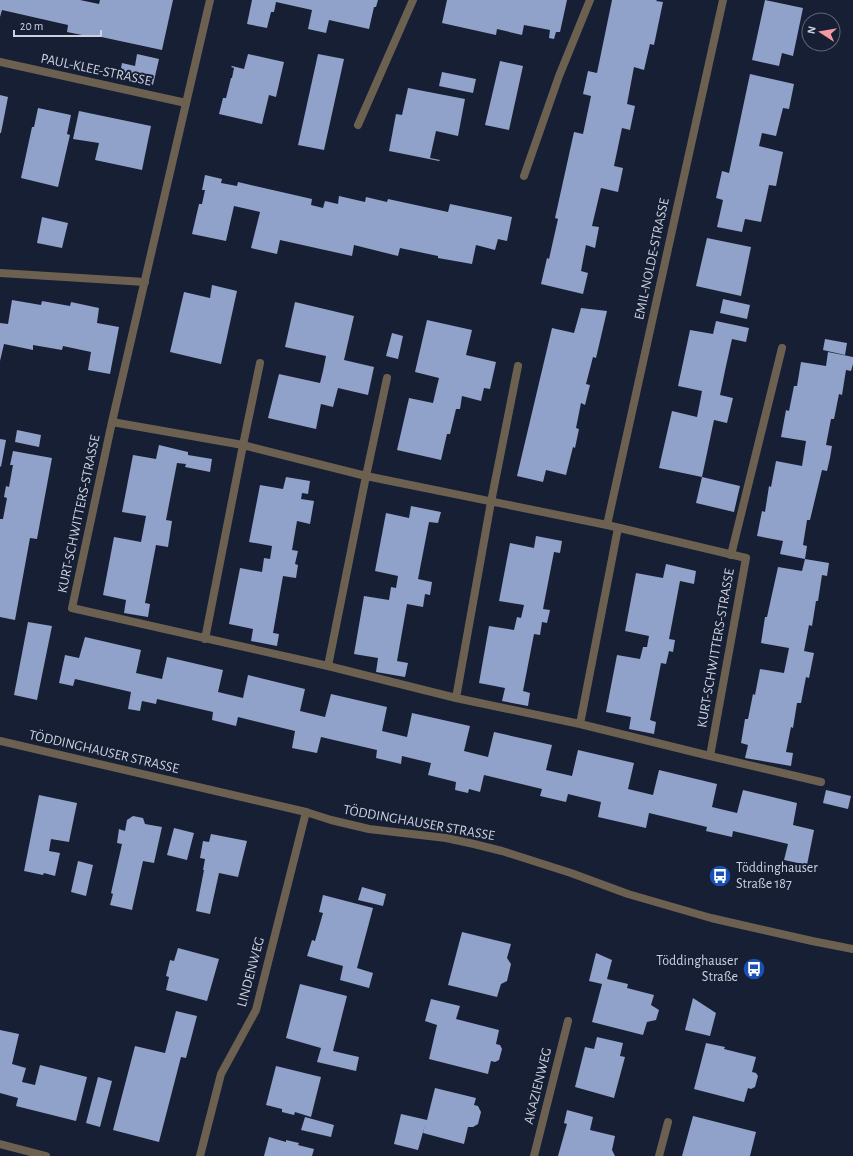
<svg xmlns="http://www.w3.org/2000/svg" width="853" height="1156" viewBox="0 0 853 1156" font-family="'Alegreya Sans',sans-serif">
<rect width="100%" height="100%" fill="#171f34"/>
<!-- building -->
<path fill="#90a1ca" d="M 0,0 L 80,0 L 99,4 L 100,0 L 173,0 L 162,50 L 92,35 L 92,37 L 67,32 L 68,25 L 2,10 L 0,17 Z
M 252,0 L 378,0 L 376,7 L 374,7 L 369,29 L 329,20 L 326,33 L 308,29 L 312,10 L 276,2 L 274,12 L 271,12 L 267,28 L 247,24 Z
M 447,0 L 567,0 L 560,32 L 556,32 L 554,39 L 549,38 L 550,30 L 524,25 L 522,35 L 497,29 L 496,35 L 442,23 Z
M 612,0 L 657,0 L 656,1 L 663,2 L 654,45 L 650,44 L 644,70 L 634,67 L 627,104 L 635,106 L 630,130 L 622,128 L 614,166 L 623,168 L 618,192 L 601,188 L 592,226 L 599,227 L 595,248 L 586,245 L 581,271 L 588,273 L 583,294 L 541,284 L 547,258 L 549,259 L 558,219 L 555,218 L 574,132 L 583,134 L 591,96 L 583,94 L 588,71 L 597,73 Z
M 765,0 L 803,8 L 793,56 L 782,53 L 779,66 L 752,60 Z
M 137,54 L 159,59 L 153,85 L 119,78 L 122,63 L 135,66 Z
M 248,54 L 284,62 L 276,97 L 269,95 L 262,124 L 219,114 L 223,98 L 226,98 L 231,78 L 232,78 L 234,68 L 231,67 L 232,66 L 244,69 Z
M 318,54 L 344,59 L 324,150 L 298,145 Z
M 500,61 L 523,66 L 509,130 L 485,125 Z
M 442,72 L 476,79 L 473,93 L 439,86 Z
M 750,74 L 794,84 L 789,109 L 783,108 L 776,136 L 762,133 L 759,146 L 783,152 L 776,186 L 769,185 L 761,222 L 745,219 L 742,232 L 717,227 L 723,200 L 716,198 L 722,171 L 729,173 Z
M 408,88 L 465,99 L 458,136 L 436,131 L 430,158 L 440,160 L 439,161 L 389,151 L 396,114 L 402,115 Z
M 0,95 L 8,97 L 1,133 L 0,133 Z
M 38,108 L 71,115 L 67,134 L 70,135 L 58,187 L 21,178 L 32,127 L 34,127 Z
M 79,111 L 151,126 L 142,170 L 95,160 L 99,143 L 73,139 Z
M 205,175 L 222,179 L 221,183 L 237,186 L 238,182 L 312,199 L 311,205 L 323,208 L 325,201 L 338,204 L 339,196 L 365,202 L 366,197 L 387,202 L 388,199 L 448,212 L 450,204 L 512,217 L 507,241 L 498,239 L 495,250 L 476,245 L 472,264 L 438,258 L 438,256 L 400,248 L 398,256 L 354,245 L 352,256 L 280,240 L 277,254 L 251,248 L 260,212 L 234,206 L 226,241 L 192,234 L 199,204 L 202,204 L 205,190 L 202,190 Z
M 42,217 L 68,223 L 62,248 L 37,243 Z
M 707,238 L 751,247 L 741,296 L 696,286 Z
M 212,285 L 237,291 L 221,364 L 170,352 L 184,292 L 210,298 Z
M 723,299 L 750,305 L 747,319 L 720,313 Z
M 12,300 L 41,305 L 42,301 L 70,306 L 71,302 L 99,308 L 97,323 L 119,327 L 110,374 L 88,370 L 91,352 L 63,346 L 62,350 L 33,345 L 33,350 L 4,344 L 0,361 L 0,323 L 8,324 Z
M 295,302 L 354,316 L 344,360 L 374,367 L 368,395 L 338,388 L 333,407 L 321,404 L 316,429 L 268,418 L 279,374 L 320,383 L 323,371 L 326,356 L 285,347 Z
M 581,308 L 607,311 L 596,358 L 593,357 L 586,384 L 590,385 L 585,405 L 581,403 L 576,428 L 579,429 L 575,448 L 573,447 L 566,475 L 546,470 L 543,482 L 517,476 L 552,328 L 574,333 Z
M 427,320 L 472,330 L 466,355 L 496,362 L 490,389 L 484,388 L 481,401 L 462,396 L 460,409 L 456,409 L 450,434 L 447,434 L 441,460 L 397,450 L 409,398 L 433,403 L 436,390 L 439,378 L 415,372 Z
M 716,321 L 749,328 L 746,342 L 732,339 L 726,366 L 720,395 L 733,398 L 727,423 L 714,420 L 702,477 L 659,468 L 672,411 L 697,417 L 702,391 L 678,386 L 690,330 L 713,334 Z
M 392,333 L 403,336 L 398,359 L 386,356 Z
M 825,339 L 847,343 L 845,355 L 823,350 Z
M 828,352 L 853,357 L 853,364 L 851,371 L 846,370 L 842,395 L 839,394 L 834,419 L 831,419 L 826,445 L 832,446 L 830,458 L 827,471 L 822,470 L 810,520 L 807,520 L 803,545 L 807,546 L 805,559 L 780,554 L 783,541 L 757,536 L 762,511 L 765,512 L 769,486 L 771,487 L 776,461 L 802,466 L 806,441 L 781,437 L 786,410 L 789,411 L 794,386 L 797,386 L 801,362 L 826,366 Z
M 17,430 L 41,435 L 39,447 L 15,442 Z
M 0,439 L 6,440 L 1,467 L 0,466 Z
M 159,445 L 188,452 L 188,455 L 212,459 L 210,472 L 185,467 L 186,464 L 177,463 L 166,520 L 172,521 L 168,547 L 156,545 L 145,603 L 150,604 L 148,617 L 124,613 L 126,600 L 103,595 L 114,537 L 141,542 L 146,516 L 122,512 L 133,455 L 156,459 Z
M 13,451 L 52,458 L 37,539 L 30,538 L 15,620 L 0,617 L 0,519 L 3,519 L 7,498 L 4,497 L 6,486 L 9,487 L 13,465 L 10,465 Z
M 286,477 L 310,481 L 308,494 L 302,493 L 301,499 L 314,501 L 310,524 L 297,521 L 292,550 L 298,551 L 295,564 L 298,565 L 296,578 L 283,576 L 273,633 L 279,634 L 277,646 L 251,641 L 253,629 L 229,624 L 240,568 L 262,572 L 264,558 L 270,559 L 272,546 L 249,542 L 260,485 L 283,489 Z
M 702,477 L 740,486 L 734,512 L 696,503 Z
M 411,506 L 441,512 L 438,523 L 429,522 L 418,579 L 432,582 L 430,595 L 425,594 L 423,607 L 407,604 L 397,661 L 408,663 L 405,677 L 376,672 L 378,658 L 354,654 L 364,596 L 389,600 L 391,587 L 396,588 L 398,576 L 375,571 L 386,513 L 409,518 Z
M 536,536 L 562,541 L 560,553 L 554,552 L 543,609 L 550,610 L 547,623 L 542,622 L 540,635 L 534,634 L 523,691 L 530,693 L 528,706 L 502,701 L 505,688 L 479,683 L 489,626 L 514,630 L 517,617 L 521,618 L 524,605 L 499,601 L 510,543 L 534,548 Z
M 805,559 L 829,563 L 827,576 L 822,575 L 818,601 L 816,601 L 812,626 L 809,625 L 804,651 L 814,653 L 809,678 L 806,677 L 801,703 L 797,703 L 793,728 L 791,727 L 786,752 L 793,753 L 791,766 L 745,758 L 748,745 L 741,743 L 745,719 L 748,719 L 753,694 L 755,695 L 760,669 L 784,673 L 789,648 L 761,643 L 765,617 L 767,617 L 778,567 L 802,571 Z
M 666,564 L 696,571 L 694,584 L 680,581 L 669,639 L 675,640 L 673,652 L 669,651 L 666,664 L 661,663 L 650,720 L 656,722 L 654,734 L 629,729 L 631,717 L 606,712 L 617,655 L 640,659 L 643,647 L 647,647 L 649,636 L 625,631 L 636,573 L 663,578 Z
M 28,622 L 52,626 L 37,700 L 14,695 Z
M 85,637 L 141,650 L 136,673 L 162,679 L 167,657 L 223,670 L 218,692 L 243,698 L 248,675 L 305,689 L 300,711 L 325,717 L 331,694 L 387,707 L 382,731 L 407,737 L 412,713 L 470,726 L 464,751 L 488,757 L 494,732 L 552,745 L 546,770 L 572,776 L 578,750 L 634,763 L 628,789 L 653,795 L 659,770 L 717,784 L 712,807 L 737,813 L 743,790 L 797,803 L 793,825 L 814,830 L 807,865 L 784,860 L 788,844 L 733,831 L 732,837 L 706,831 L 707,827 L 649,813 L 646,828 L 598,817 L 601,802 L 568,794 L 566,802 L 540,796 L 542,789 L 484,775 L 480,792 L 469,789 L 468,793 L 455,790 L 456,782 L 428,775 L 431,763 L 402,756 L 401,764 L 376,758 L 377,750 L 321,737 L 317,753 L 292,748 L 295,731 L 238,717 L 236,726 L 212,720 L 213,712 L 157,699 L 156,704 L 142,701 L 140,711 L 128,709 L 131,692 L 75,679 L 73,686 L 59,683 L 65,655 L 79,658 Z
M 826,790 L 851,796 L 848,809 L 823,803 Z
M 39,795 L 77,803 L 69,842 L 51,839 L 49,851 L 60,853 L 55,876 L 44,873 L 43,875 L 24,871 Z
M 133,816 L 143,818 L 145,824 L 162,827 L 154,863 L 143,861 L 132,910 L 110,905 L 113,894 L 111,893 L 122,844 L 117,843 L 119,829 L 125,831 L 127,820 Z
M 174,828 L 194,833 L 187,860 L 167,855 Z
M 211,834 L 247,841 L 238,877 L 219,873 L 210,914 L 196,911 L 204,870 L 203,870 L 205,859 L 200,858 L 203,841 L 209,842 Z
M 78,861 L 93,865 L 86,896 L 71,892 Z
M 362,887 L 386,894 L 383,906 L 358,900 Z
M 323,895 L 373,908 L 357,968 L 373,973 L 369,988 L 340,980 L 343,966 L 307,956 L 312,940 L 315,941 L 323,913 L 319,912 Z
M 462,932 L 511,944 L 507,958 L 511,964 L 507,981 L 501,984 L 497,997 L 448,985 Z
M 178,948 L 219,959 L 207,1001 L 166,990 L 169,977 L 166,976 L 170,960 L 174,961 Z
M 596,953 L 612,960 L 607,979 L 628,984 L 627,988 L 654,995 L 651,1005 L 659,1010 L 656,1020 L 647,1022 L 643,1035 L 592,1022 L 602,984 L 589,981 Z
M 300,984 L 347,996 L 333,1051 L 359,1057 L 356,1071 L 317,1062 L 321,1048 L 286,1038 Z
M 693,998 L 716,1013 L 710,1036 L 685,1030 Z
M 431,999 L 460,1006 L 456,1019 L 499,1030 L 496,1044 L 500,1045 L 502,1049 L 499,1060 L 495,1062 L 491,1061 L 488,1074 L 429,1059 L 437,1025 L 425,1021 Z
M 176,1011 L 197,1016 L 186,1058 L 181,1057 L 159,1142 L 113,1130 L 135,1046 L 165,1053 Z
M 0,1030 L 19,1034 L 12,1064 L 26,1068 L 22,1082 L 35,1085 L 40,1065 L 87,1077 L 76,1121 L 16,1106 L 18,1098 L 0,1093 Z
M 597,1037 L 623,1043 L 620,1056 L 625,1057 L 614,1098 L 575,1087 L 585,1047 L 594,1049 Z
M 706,1043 L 725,1047 L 724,1049 L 756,1057 L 752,1072 L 756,1073 L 758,1076 L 755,1087 L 751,1089 L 748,1088 L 744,1102 L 694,1089 Z
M 276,1066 L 321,1077 L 311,1117 L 295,1112 L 294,1115 L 282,1112 L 282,1109 L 266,1105 Z
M 98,1077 L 112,1081 L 100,1127 L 86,1123 Z
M 435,1088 L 476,1098 L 474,1105 L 478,1106 L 481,1112 L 478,1124 L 473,1127 L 468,1127 L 464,1144 L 423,1133 L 425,1125 L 418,1150 L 394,1144 L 401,1114 L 427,1120 Z
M 567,1110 L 593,1117 L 590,1130 L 615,1136 L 612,1150 L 615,1156 L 558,1156 L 567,1124 L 564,1123 Z
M 693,1116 L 756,1132 L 750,1156 L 682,1156 Z
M 305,1117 L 334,1125 L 331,1137 L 301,1130 Z
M 269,1137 L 286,1142 L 286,1140 L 299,1143 L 298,1145 L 314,1149 L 312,1156 L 264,1156 Z"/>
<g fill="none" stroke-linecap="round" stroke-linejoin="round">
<!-- service -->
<path stroke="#6c6151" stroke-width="8" d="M 0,62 L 186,103
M 0,273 L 145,282
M 243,445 L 260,363
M 366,476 L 387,378
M 491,502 L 518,366
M 731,555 L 782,348
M 659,1156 L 668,1122"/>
<!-- minor -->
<path stroke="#6c6151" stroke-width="8" d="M 210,0 L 112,422 L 72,608 L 328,666 L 456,698 L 580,724 L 710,756 L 821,782
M 358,125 L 413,0
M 524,176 L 559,76 L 590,0
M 112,422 L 243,445 L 366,476 L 607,525 L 746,558 L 710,756
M 607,525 L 723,0
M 205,639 L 243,445
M 328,666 L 366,476
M 456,698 L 491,502
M 580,724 L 618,528
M 0,1144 L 46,1156
M 200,1156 L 221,1074 L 256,1010 L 306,812
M 534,1156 L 568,1021"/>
<!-- tertiary -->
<path stroke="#6c6151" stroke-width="8" d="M 0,741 L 306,812 L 331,820 L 369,829 L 446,838 L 474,844 L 502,851 L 571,873 L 628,894 L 711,918 L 812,941 L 853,949"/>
</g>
<!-- icons -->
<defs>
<g id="bus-disc" transform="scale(1.15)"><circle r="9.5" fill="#1a4fb4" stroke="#171f34"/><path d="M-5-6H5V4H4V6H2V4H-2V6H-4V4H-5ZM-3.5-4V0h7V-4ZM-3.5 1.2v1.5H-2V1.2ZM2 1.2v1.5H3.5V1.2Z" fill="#fff"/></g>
</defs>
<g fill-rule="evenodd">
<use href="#bus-disc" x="720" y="876"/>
<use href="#bus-disc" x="754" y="969"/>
</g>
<g text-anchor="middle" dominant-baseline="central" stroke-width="4" stroke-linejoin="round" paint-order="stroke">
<!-- street labels -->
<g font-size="14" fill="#cbd1df" stroke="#171f34">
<text transform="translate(96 70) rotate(12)">PAUL-KLEE-STRASSE</text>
<text transform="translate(652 259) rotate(-78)">EMIL-NOLDE-STRASSE</text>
<text transform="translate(79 514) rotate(-78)">KURT-SCHWITTERS-STRASSE</text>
<text transform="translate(716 648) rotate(-80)">KURT-SCHWITTERS-STRASSE</text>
<text transform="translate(104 752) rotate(13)">TÖDDINGHAUSER STRASSE</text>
<text transform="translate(419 823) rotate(10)">TÖDDINGHAUSER STRASSE</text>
<text transform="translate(251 972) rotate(-75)">LINDENWEG</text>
<text transform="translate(538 1086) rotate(-76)">AKAZIENWEG</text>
</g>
<!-- poi labels -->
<g font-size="14" fill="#cbd1df" stroke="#171f34" text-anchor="start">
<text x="736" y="868">Töddinghauser<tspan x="736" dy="16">Straße 187</tspan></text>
<text x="738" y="961" text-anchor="end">Töddinghauser<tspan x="738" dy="16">Straße</tspan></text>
</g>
</g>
<!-- north arrow -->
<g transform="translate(821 32) rotate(282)"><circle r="19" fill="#171f34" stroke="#5f6678"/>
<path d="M0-3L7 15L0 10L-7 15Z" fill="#f49aa5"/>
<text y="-6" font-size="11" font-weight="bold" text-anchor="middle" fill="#cbd1df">N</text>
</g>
<!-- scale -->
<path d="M14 30v6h87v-6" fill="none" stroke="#cbd1df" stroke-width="2"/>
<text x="20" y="30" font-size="12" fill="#cbd1df" stroke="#171f34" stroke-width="3" paint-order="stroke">20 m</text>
</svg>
